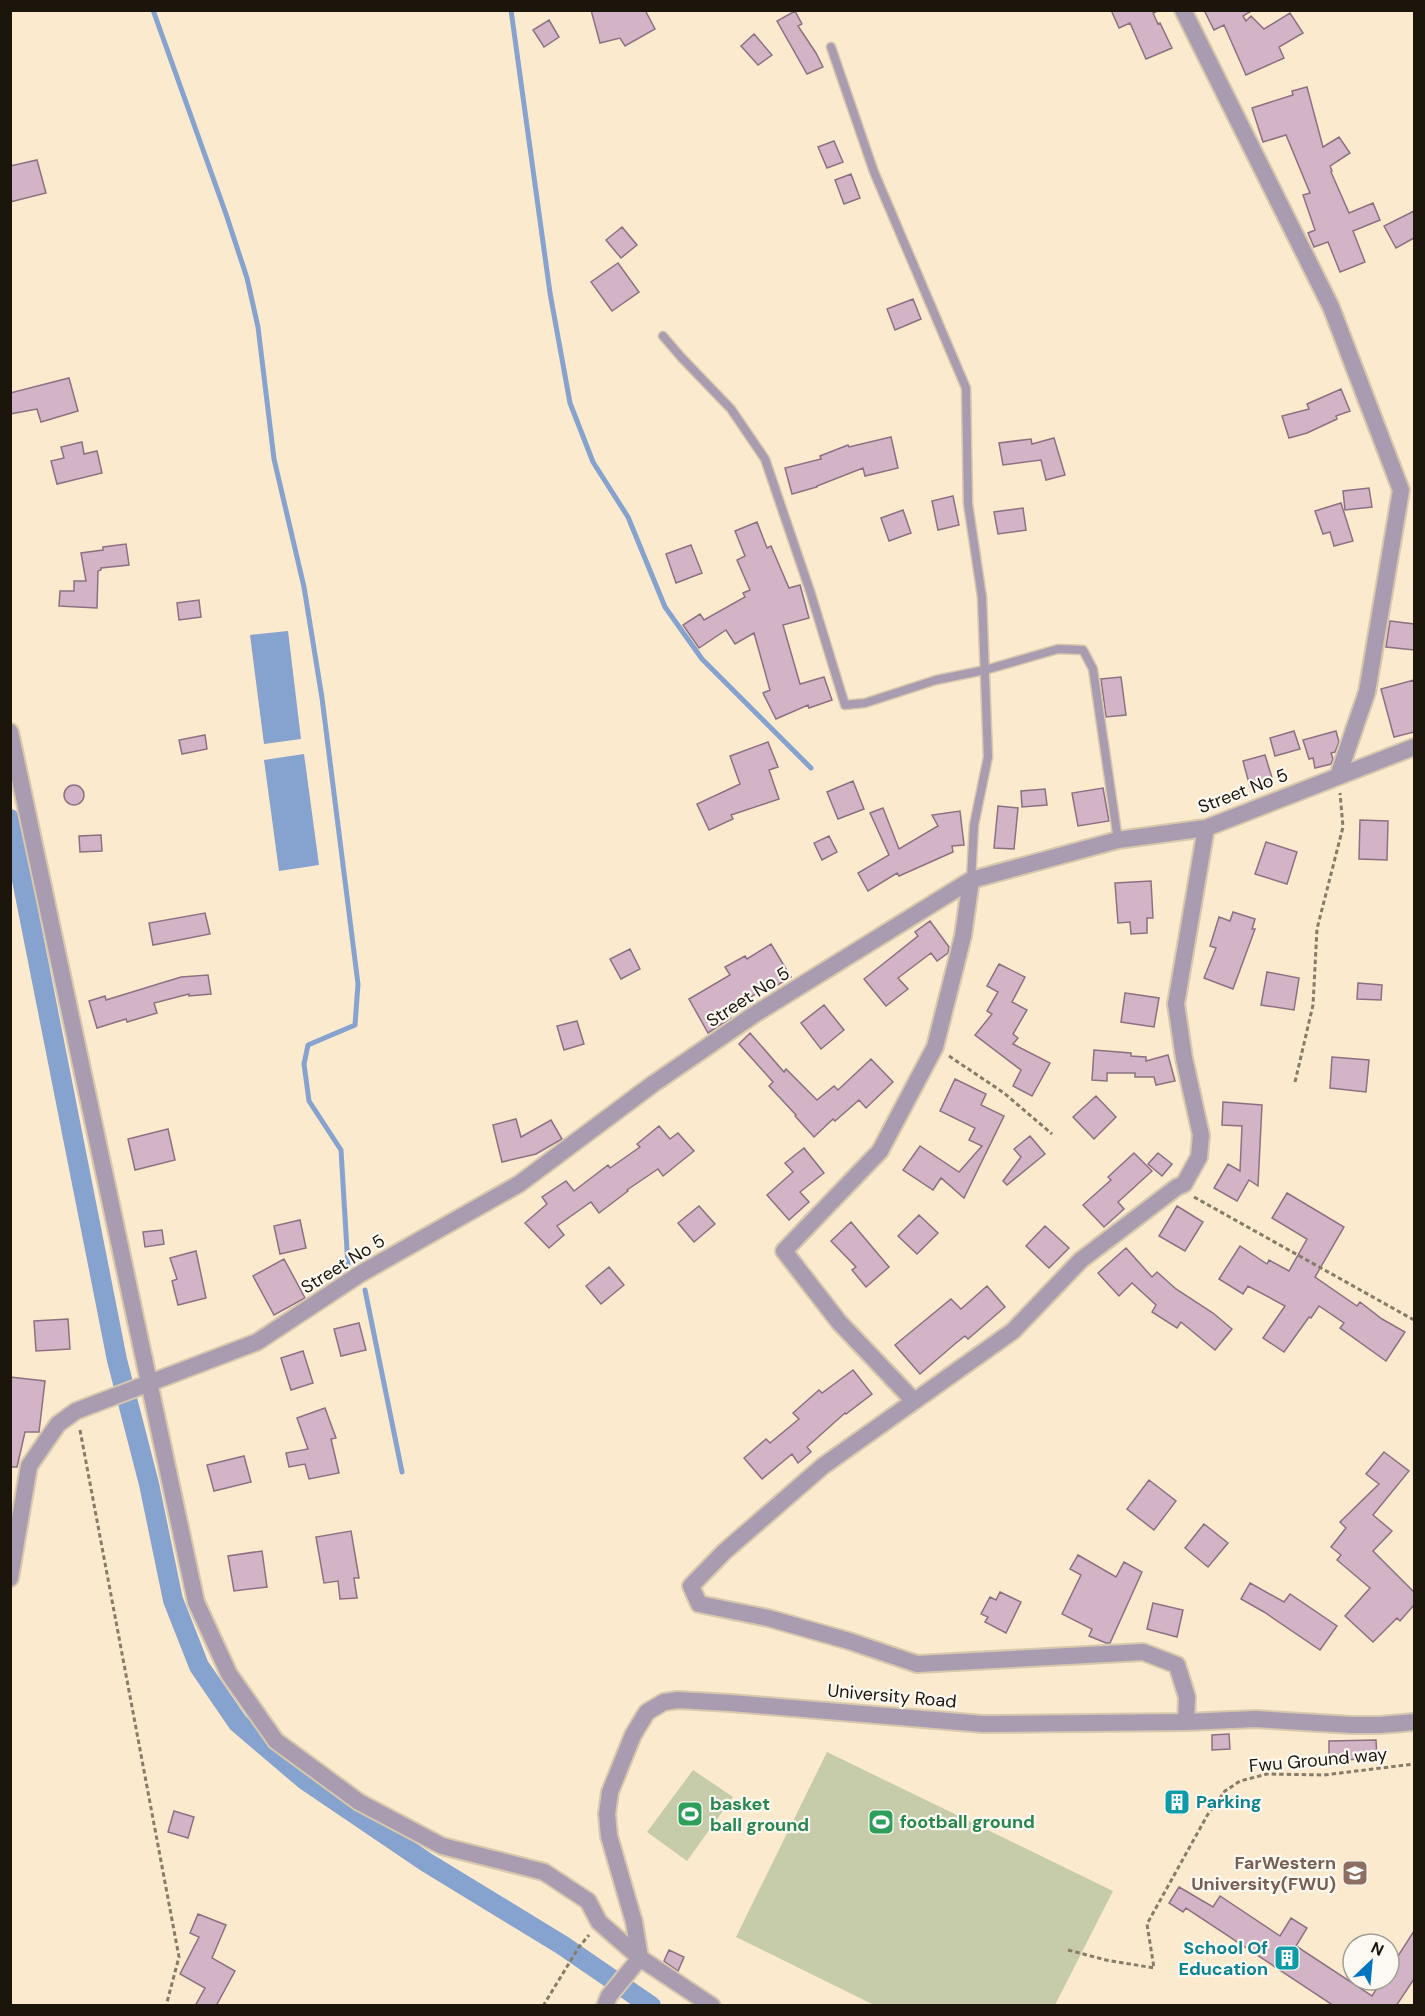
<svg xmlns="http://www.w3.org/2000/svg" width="1425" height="2016" viewBox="0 0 1425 2016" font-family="'DM Sans',sans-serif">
<rect width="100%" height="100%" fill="#fbeacd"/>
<!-- green -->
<path fill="#c6cba9" d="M 827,1752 L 1113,1891 L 1055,2005 L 874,2005 L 736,1937 Z
M 693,1770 L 733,1797 L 687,1861 L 647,1832 Z"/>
<!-- water -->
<path fill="#86a2ce" d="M 288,631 L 301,739 L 264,744 L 250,635 Z
M 304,754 L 319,865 L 279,871 L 264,760 Z"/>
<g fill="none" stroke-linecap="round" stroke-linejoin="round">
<!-- stream -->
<path stroke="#86a2ce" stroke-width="5" d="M 153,10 L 226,214 L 247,278 L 258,327 L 274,459 L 304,587 L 322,698 L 358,984 L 355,1025 L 308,1045 L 304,1064 L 309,1101 L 341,1150 L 348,1267
M 511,10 L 550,293 L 570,403 L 593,462 L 628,517 L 665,607 L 702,659 L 811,768
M 365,1290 L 402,1472"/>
<!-- canal -->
<path stroke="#86a2ce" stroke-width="20" d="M 10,819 L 117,1360 L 149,1484 L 173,1600 L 199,1666 L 238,1723 L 305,1780 L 426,1862 L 562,1945 L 651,2006"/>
</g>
<!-- building -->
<path fill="#d2b4c6" stroke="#8d7182" stroke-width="1.5" d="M 591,10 L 645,10 L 655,29 L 625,46 L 620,38 L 600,43 Z
M 1111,10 L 1160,10 L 1153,13 L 1158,24 L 1160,23 L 1172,48 L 1146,59 L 1130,23 L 1119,28 Z
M 1204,10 L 1253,10 L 1243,16 L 1246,21 L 1251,16 L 1264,29 L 1290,13 L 1303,33 L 1279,47 L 1284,58 L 1246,75 L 1224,25 L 1214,30 Z
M 795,11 L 802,24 L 798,26 L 816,53 L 823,67 L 807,74 L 777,21 Z
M 549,20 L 559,37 L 544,47 L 533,30 Z
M 754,34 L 772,55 L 758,65 L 741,46 Z
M 1307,87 L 1323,147 L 1339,137 L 1350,153 L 1330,166 L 1332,171 L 1331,172 L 1349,213 L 1373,203 L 1380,220 L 1353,231 L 1365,262 L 1340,272 L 1328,242 L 1314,247 L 1308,233 L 1315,230 L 1303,195 L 1310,193 L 1286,135 L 1263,142 L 1252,108 L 1293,95 L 1292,91 Z
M 834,141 L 843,162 L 827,168 L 818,147 Z
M 37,160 L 46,193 L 10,202 L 10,166 Z
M 851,174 L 860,198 L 844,204 L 835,180 Z
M 1414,211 L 1414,238 L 1396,248 L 1384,226 Z
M 622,227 L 637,245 L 621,258 L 606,240 Z
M 618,263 L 639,292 L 612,311 L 591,282 Z
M 913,299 L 921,319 L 895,330 L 887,309 Z
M 69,378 L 78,411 L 41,422 L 37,409 L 10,414 L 10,393 Z
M 1341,389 L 1350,411 L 1336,416 L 1337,419 L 1307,433 L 1289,438 L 1282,416 L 1309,409 L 1307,404 Z
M 891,437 L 898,468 L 865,476 L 863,468 L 817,486 L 817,487 L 792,494 L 785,468 L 821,459 L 820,456 L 848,445 L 849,447 Z
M 1054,438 L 1065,475 L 1046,480 L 1041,460 L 1003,465 L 999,443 L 1031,439 L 1032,444 Z
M 82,442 L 84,454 L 97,451 L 102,473 L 57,484 L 51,461 L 64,458 L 61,447 Z
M 1369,488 L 1372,507 L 1345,510 L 1343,491 Z
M 953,496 L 959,525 L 938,530 L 932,501 Z
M 1341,503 L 1353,541 L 1334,546 L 1330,532 L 1323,534 L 1315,511 Z
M 1023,508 L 1026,530 L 998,534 L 994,512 Z
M 903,510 L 911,533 L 889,541 L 881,518 Z
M 757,522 L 767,548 L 771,546 L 789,588 L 800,585 L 809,618 L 783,625 L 800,684 L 824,677 L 832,700 L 809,708 L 808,705 L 776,719 L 763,693 L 770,690 L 754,633 L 735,644 L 726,630 L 699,648 L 683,625 L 700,614 L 704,620 L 745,597 L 743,593 L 750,590 L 737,560 L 745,556 L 735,531 Z
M 126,544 L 129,565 L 101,568 L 101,570 L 98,571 L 97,608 L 59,606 L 60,591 L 74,591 L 74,581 L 86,581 L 81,553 L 103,550 L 103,547 Z
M 691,545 L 702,573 L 676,583 L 666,554 Z
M 199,600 L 201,617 L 179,620 L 177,603 Z
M 1390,621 L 1414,624 L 1414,650 L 1386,647 Z
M 1121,677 L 1126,715 L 1106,717 L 1101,679 Z
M 1414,680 L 1414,732 L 1394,737 L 1381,689 Z
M 1294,731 L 1300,749 L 1275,756 L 1270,738 Z
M 1336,731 L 1339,742 L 1335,752 L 1331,753 L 1333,759 L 1331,764 L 1315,768 L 1313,758 L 1309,759 L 1303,740 Z
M 205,735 L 207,749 L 182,754 L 179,740 Z
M 768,742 L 778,767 L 769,770 L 779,799 L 731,815 L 733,819 L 709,830 L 697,804 L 740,784 L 730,756 Z
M 1265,755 L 1273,781 L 1250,787 L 1243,761 Z
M 853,781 L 864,809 L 838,819 L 827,792 Z
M64 795a10 10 0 1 1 20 0a10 10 0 1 1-20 0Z
M 1103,788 L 1109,821 L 1078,826 L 1072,793 Z
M 1045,789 L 1047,805 L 1022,807 L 1021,791 Z
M 998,806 L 1018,808 L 1014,849 L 994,848 Z
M 883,808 L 899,849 L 938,826 L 932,815 L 960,811 L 964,845 L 952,846 L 953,852 L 899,876 L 897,873 L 868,891 L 858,873 L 889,855 L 870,813 Z
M 1360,820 L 1388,821 L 1387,860 L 1359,859 Z
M 101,835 L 102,851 L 80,852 L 79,836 Z
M 829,836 L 837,852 L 822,860 L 814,843 Z
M 1266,842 L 1297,852 L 1287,884 L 1255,874 Z
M 1151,881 L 1153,918 L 1147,918 L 1147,933 L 1131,934 L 1130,922 L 1118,923 L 1115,883 Z
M 1233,912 L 1255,919 L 1252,929 L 1255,929 L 1233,989 L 1204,978 L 1216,948 L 1210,946 L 1219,917 L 1230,921 Z
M 205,913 L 210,934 L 153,945 L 149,923 Z
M 930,921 L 949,947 L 948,953 L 937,961 L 931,953 L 898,978 L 908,989 L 886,1006 L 864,979 L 918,936 L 915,932 Z
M 771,944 L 791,977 L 771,989 L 769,986 L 727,1011 L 731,1018 L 708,1033 L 689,999 L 730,975 L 725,967 L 745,956 L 747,959 Z
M 630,949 L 640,969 L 621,979 L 610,959 Z
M 999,964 L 1025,977 L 1012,1002 L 1027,1010 L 1013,1034 L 1018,1038 L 1013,1044 L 1050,1063 L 1032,1096 L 1013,1086 L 1021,1070 L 975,1035 L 992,1014 L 987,1011 L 998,992 L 987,986 Z
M 1267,972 L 1299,978 L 1294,1010 L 1261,1005 Z
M 208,975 L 211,994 L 189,996 L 189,994 L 154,1003 L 157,1013 L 127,1022 L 126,1019 L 97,1028 L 89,1001 L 105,996 L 106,1000 L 181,977 Z
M 1358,983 L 1382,985 L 1381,1000 L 1357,999 Z
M 1125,993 L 1159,998 L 1154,1027 L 1121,1022 Z
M 824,1005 L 844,1030 L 821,1049 L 801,1023 Z
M 577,1021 L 584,1044 L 564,1050 L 557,1026 Z
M 750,1033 L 784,1072 L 786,1069 L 817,1100 L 834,1086 L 838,1090 L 871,1059 L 893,1082 L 866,1108 L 859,1100 L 835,1121 L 833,1119 L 814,1137 L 795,1116 L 796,1115 L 769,1086 L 773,1082 L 739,1044 Z
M 1094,1050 L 1131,1053 L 1131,1056 L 1146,1057 L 1146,1061 L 1168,1055 L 1175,1081 L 1156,1085 L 1154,1077 L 1135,1077 L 1135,1073 L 1107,1073 L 1107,1081 L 1092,1080 Z
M 1332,1057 L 1369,1060 L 1366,1092 L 1330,1088 Z
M 955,1079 L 986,1094 L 981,1105 L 1004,1116 L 964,1198 L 941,1178 L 933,1190 L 903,1170 L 920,1146 L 959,1172 L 982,1146 L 969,1140 L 975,1128 L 940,1111 Z
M 1096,1096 L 1116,1117 L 1094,1139 L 1073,1117 Z
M 1223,1102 L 1262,1105 L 1258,1186 L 1249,1180 L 1237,1201 L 1214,1188 L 1228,1164 L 1240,1171 L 1242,1126 L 1222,1125 Z
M 516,1119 L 521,1137 L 551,1120 L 562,1139 L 536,1154 L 502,1162 L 493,1125 Z
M 659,1126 L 670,1139 L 678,1133 L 694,1151 L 663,1176 L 658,1169 L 627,1190 L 628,1191 L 599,1213 L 591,1202 L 557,1226 L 564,1235 L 549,1248 L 525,1223 L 547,1204 L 542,1197 L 566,1181 L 574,1191 L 608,1165 L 610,1168 L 640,1147 L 637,1144 Z
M 168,1129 L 175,1160 L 135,1170 L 128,1139 Z
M 1030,1136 L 1045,1154 L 1007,1185 L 1003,1181 L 1021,1157 L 1014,1149 Z
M 804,1148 L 824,1173 L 800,1192 L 809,1202 L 789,1220 L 767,1195 L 793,1172 L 785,1163 Z
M 1134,1153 L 1152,1171 L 1118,1202 L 1124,1209 L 1104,1227 L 1083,1205 L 1111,1180 L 1108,1177 Z
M 1158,1153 L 1172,1164 L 1162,1176 L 1148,1164 Z
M 1287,1193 L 1344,1227 L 1315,1277 L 1357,1306 L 1360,1302 L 1382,1319 L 1405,1332 L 1386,1361 L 1340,1328 L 1344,1323 L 1319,1306 L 1311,1318 L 1309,1317 L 1284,1352 L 1263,1338 L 1285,1306 L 1248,1286 L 1243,1294 L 1219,1279 L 1240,1246 L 1267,1264 L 1269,1260 L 1289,1271 L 1307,1239 L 1272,1218 Z
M 699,1206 L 715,1224 L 694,1242 L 678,1223 Z
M 1177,1206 L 1203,1222 L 1185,1251 L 1159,1236 Z
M 919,1215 L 938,1233 L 917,1254 L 898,1236 Z
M 300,1220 L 306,1248 L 280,1254 L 274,1226 Z
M 851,1222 L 889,1267 L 866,1287 L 852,1270 L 856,1267 L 831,1241 Z
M 1045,1226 L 1069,1248 L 1049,1268 L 1026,1246 Z
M 162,1230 L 164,1244 L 145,1247 L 143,1232 Z
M 1126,1248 L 1152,1277 L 1157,1272 L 1176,1289 L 1213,1313 L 1232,1329 L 1215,1350 L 1181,1322 L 1177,1328 L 1152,1312 L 1156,1305 L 1132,1283 L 1119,1296 L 1098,1273 Z
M 196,1251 L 206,1298 L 178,1305 L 172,1281 L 177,1279 L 170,1258 Z
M 284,1259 L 305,1298 L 274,1315 L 253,1276 Z
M 609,1267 L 624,1285 L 601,1304 L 586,1286 Z
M 987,1286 L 1005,1307 L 968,1339 L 965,1336 L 956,1343 L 920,1374 L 895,1345 L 951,1299 L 961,1309 Z
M 68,1319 L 70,1349 L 36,1351 L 34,1321 Z
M 359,1323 L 366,1350 L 341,1356 L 334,1329 Z
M 303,1351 L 313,1383 L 291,1390 L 281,1358 Z
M 853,1370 L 872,1394 L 846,1414 L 845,1413 L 807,1447 L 811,1452 L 798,1463 L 792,1454 L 762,1479 L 744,1458 L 766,1439 L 770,1443 L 799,1419 L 793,1413 L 819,1390 L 822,1393 Z
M 10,1377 L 45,1381 L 39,1432 L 25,1432 L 17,1467 L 10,1467 Z
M 325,1408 L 336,1438 L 331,1439 L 339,1473 L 309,1479 L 305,1464 L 289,1467 L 286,1453 L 308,1449 L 297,1418 Z
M 1384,1452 L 1409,1471 L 1373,1515 L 1392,1531 L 1373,1551 L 1414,1592 L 1414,1605 L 1400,1621 L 1397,1618 L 1373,1642 L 1345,1616 L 1370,1588 L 1337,1560 L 1341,1555 L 1331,1547 L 1346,1528 L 1340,1522 L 1379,1484 L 1366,1474 Z
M 244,1456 L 251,1482 L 214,1491 L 207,1465 Z
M 1149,1480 L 1176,1501 L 1154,1530 L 1127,1509 Z
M 1204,1524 L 1228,1543 L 1208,1567 L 1185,1548 Z
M 351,1531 L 359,1578 L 354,1578 L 357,1598 L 340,1599 L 338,1581 L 324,1583 L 316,1537 Z
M 262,1551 L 267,1587 L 234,1591 L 228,1556 Z
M 1078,1555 L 1116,1577 L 1124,1562 L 1142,1572 L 1110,1643 L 1106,1643 L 1089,1636 L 1092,1629 L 1062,1614 L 1081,1575 L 1070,1569 Z
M 1250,1583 L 1284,1602 L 1290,1594 L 1337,1626 L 1320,1650 L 1264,1612 L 1241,1599 Z
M 1000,1592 L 1021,1602 L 1006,1633 L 985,1622 L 988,1617 L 981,1614 L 990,1597 L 996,1600 Z
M 1153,1603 L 1183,1610 L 1177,1637 L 1147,1629 Z
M 1229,1734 L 1230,1749 L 1212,1750 L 1212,1735 Z
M 1376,1740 L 1377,1759 L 1329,1760 L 1329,1741 Z
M 174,1811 L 194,1817 L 188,1838 L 168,1832 Z
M 1179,1887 L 1213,1907 L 1220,1896 L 1280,1936 L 1291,1918 L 1307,1928 L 1296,1946 L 1372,1996 L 1382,1980 L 1389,1980 L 1389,1970 L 1414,1931 L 1414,1979 L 1396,2006 L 1334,2006 L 1186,1908 L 1183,1912 L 1169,1903 Z
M 198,1914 L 226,1925 L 212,1958 L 235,1971 L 216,2006 L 195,2006 L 205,1988 L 180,1974 L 199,1937 L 190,1933 Z
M 669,1950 L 684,1957 L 678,1971 L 664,1961 Z"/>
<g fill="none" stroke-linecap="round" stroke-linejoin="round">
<!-- lane casing -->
<g stroke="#d7c8ae" stroke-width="11">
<path id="lane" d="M 831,47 L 874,172 L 966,388 L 968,504 L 982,597 L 988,757 L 974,825 L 971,880
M 663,336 L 681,357 L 731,409 L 765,459 L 810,591 L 845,705 L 865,703 L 936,680 L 985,670 L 1058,649 L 1083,650 L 1093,669 L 1118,840"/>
</g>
<!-- street casing -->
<g stroke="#d7c8ae" stroke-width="20">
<path id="street" d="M 1183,10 L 1331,307 L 1401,490 L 1367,692 L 1338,776
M 10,732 L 196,1602 L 229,1674 L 276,1741 L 359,1802 L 442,1846 L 544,1872 L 588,1901 L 599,1922 L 640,1958 L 712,2006
M 914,1401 L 839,1322 L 784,1251 L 880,1151 L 935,1047 L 963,936 L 971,880
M 10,1578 L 29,1466 L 58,1424 L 76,1411 L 257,1342 L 360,1274 L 519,1184 L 653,1084 L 755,1014 L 971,880 L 1118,840 L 1206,828 L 1414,747
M 1186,1722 L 1187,1697 L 1177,1665 L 1143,1652 L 917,1664 L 849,1641 L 768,1618 L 699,1604 L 691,1586 L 724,1552 L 823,1466 L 1013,1331 L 1081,1260 L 1177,1187 L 1184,1184 L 1199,1157 L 1201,1135 L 1184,1058 L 1176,1004 L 1206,828
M 605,2006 L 609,1996 L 640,1958 L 634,1922 L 609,1836 L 607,1814 L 610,1792 L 633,1735 L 647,1712 L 664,1702 L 678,1700 L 731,1703 L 983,1724 L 1186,1722 L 1255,1719 L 1352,1725 L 1380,1725 L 1414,1722"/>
</g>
<!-- path -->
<path stroke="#877c69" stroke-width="3" stroke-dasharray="4.5 3" stroke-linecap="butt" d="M 949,1056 L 1004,1093 L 1052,1134
M 1295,1082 L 1313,1005 L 1317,929 L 1343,827 L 1340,793
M 1194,1197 L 1414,1320
M 80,1430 L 179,1957 L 166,2006
M 1068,1950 L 1106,1960 L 1154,1968 L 1147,1924 L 1208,1814 L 1225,1791 L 1240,1781 L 1267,1774 L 1324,1775 L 1414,1764
M 543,2006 L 579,1947 L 589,1935"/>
<!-- lane -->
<use href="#lane" stroke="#aa9cb0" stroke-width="8"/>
<!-- street -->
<use href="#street" stroke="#aa9cb0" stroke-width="16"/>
</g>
<!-- icons -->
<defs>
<g id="building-square" transform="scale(1.35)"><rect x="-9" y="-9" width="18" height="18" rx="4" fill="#0f9aa8" stroke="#fcf9f3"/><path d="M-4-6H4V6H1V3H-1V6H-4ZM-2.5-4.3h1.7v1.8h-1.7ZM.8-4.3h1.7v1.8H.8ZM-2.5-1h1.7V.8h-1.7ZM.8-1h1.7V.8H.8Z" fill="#fff"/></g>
<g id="stadium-square" transform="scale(1.35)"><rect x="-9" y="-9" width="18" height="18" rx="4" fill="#2e9e5b" stroke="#fcf9f3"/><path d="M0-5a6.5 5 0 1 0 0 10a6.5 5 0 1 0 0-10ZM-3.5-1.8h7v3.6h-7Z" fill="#fff"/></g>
<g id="university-square" transform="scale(1.35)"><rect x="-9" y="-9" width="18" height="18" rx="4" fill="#8d6e63" stroke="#fcf9f3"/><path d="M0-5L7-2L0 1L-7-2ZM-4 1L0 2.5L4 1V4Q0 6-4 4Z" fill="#fff"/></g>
</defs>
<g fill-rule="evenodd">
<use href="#building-square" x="1177" y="1802"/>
<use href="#stadium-square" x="690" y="1814"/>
<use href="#stadium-square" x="881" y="1822"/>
<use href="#university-square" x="1355" y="1873"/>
<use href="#building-square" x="1287" y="1958"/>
</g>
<g text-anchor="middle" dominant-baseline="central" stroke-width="4.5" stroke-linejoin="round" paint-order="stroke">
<!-- street labels -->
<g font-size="18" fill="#1b150b" stroke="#fcf9f3">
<text transform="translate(1243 791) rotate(-21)">Street No 5</text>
<text transform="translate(748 997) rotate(-33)">Street No 5</text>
<text transform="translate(343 1264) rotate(-32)">Street No 5</text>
<text transform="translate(892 1696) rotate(5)">University Road</text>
<text transform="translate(1318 1760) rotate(-5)">Fwu Ground way</text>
</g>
<!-- culture labels -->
<g font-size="18" font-weight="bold" fill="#0d838f" stroke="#fcf9f3" text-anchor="start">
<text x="1196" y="1802">Parking</text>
<text x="1268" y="1948" text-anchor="end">School Of<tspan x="1268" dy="21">Education</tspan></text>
</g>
<!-- leisure labels -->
<g font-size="18" font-weight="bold" fill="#27864d" stroke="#fcf9f3" text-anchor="start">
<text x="710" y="1804">basket<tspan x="710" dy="21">ball ground</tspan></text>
<text x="900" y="1822">football ground</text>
</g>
<!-- education labels -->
<g font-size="18" font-weight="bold" fill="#785e54" stroke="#fcf9f3" text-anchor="end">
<text x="1336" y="1863">FarWestern<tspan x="1336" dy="21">University(FWU)</tspan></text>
</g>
</g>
<!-- border -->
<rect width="1425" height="2016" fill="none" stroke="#1b150b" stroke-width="24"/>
<!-- north arrow -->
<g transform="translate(1371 1962) rotate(26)"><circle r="28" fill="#fcf9f3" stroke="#a29e96" stroke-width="1.5"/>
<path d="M0-4.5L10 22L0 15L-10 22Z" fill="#0176c0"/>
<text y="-9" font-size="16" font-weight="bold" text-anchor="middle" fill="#1b150b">N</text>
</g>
</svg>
